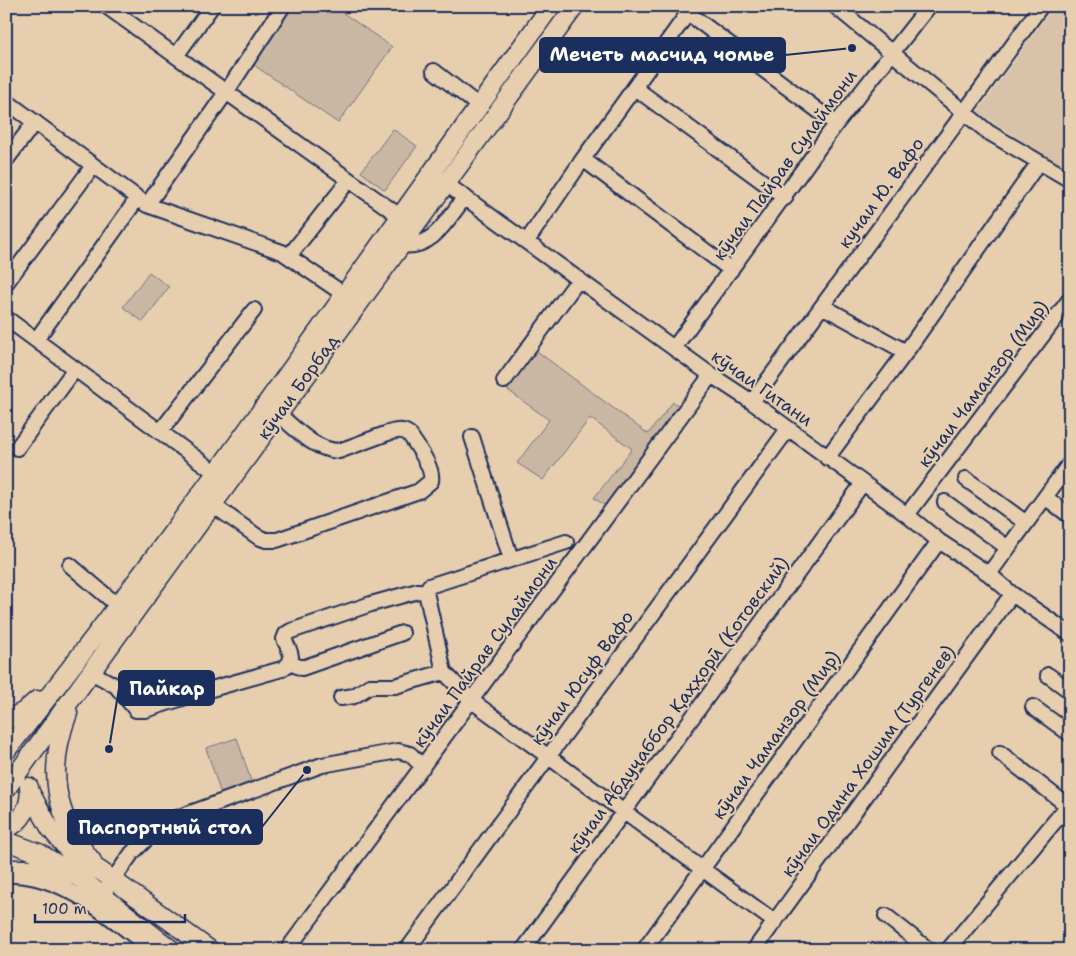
<svg xmlns="http://www.w3.org/2000/svg" width="1076" height="956" viewBox="0 0 1076 956" font-family="'Shantell Sans',sans-serif">
<rect width="100%" height="100%" fill="#e7ceaf"/>
<filter id="ink" filterUnits="userSpaceOnUse"><feTurbulence type="fractalNoise" baseFrequency=".02" numOctaves="2"/><feDisplacementMap in="SourceGraphic" scale="10" xChannelSelector="R" yChannelSelector="G"/><feConvolveMatrix kernelMatrix="1 2 1 2 8 2 1 2 1" color-interpolation-filters="sRGB"/></filter>
<g filter="url(#ink)">
<!-- built -->
<path fill="#d8c2a9" d="M 1054,6 L 1070,6 L 1070,172 L 978,112 Z"/>
<!-- green -->
<path fill="#cab7a3" stroke="#727380" d="M 291,6 L 333,6 L 392,47 L 338,123 L 251,63 Z
M 393,129 L 417,146 L 385,190 L 361,172 Z
M 149,272 L 169,287 L 143,322 L 123,307 Z
M 534,349 L 648,434 L 673,402 L 681,407 L 607,507 L 594,498 L 632,449 L 590,418 L 543,480 L 517,463 L 549,420 L 505,388 Z
M 237,738 L 252,784 L 221,794 L 206,748 Z"/>
<g fill="none" stroke-linecap="round" stroke-linejoin="round">
<!-- minor casing -->
<g stroke="#1b2f5e" stroke-width="18">
<path id="minor" d="M 106,6 L 401,217
M 835,6 L 988,132 L 1070,180
M 688,13 L 836,124
M 176,56 L 212,6
M 434,71 L 479,106
M 635,88 L 785,198
M 6,101 L 147,205 L 282,252 L 345,295
M 583,159 L 731,270
M 6,160 L 35,122
M 431,173 L 711,375 L 752,402 L 907,515 L 939,541 L 989,574 L 1012,594 L 1070,634
M 147,205 L 227,91 L 283,6
M 527,241 L 583,159 L 693,6
M 401,245 C 433,250 448,218 465,197
M 289,256 L 349,180
M 6,283 L 93,166
M 822,306 L 906,352
M 6,318 L 216,473
M 36,340 L 137,199
M 674,348 L 836,124 L 929,6
M 504,381 L 579,279
M 752,402 C 848,270 946,139 1041,6
M 160,432 L 254,310
M 472,437 L 511,559
M 17,448 L 75,369
M 827,458 L 906,352 L 1039,162
M 966,479 L 1026,523
M 1045,497 L 1070,516
M 945,502 L 1008,548
M 213,505 L 258,537 L 266,540 L 277,540 L 419,491 L 431,481 C 434,468 417,446 409,434 C 402,429 396,431 388,433 L 339,451 C 314,450 296,429 278,414
M 907,515 L 1070,299
M 566,542 L 429,586 L 426,592 L 444,672 L 472,701 L 775,922
M 70,565 L 117,605
M 989,574 L 1070,463
M 290,663 L 302,668 L 402,633
M 91,672 L 116,686 L 136,710 L 145,710 L 208,690 L 282,669 C 297,660 290,652 284,639 L 286,634 L 291,631 L 371,604 L 418,591 L 426,592
M 1048,675 L 1070,691
M 341,698 L 354,696 L 370,686 L 395,686 L 444,672
M 1033,707 L 1070,734
M 1000,753 L 1068,806
M 14,875 C 68,877 112,920 153,950
M 102,895 L 132,853 L 163,823 L 322,765 L 398,751 L 410,754 L 423,767
M 886,916 L 929,950
M 287,950 L 711,375
M 407,950 L 788,429
M 523,950 L 863,483
M 644,950 L 939,541
M 754,950 L 1012,594
M 948,950 L 1070,803"/>
</g>
<!-- major casing -->
<g stroke="#1b2f5e" stroke-width="21">
<path id="major" d="M 68,713 C 47,768 53,815 92,861
M 6,720 L 23,712 L 37,700
M 6,751 C 197,509 371,255 551,6
M 6,789 L 575,6
M 30,792 L 50,828 L 70,852 L 102,872 L 210,950
M 6,829 C 22,822 32,805 29,787
M 6,841 L 39,853 L 81,879 L 172,950
M 6,869 L 36,869 L 67,876"/>
</g>
<!-- minor -->
<use href="#minor" stroke="#e7ceaf" stroke-width="14"/>
<!-- major -->
<use href="#major" stroke="#e7ceaf" stroke-width="18"/>
</g>
</g>
<g text-anchor="middle" dominant-baseline="central" stroke-width="4" stroke-linejoin="round" paint-order="stroke">
<!-- street labels -->
<g font-size="18" fill="#1b2f5e" stroke="#e7ceaf">
<text transform="translate(785 165) rotate(-54)">кӯчаи Пайрав Сулаймони</text>
<text transform="translate(881 193) rotate(-54)">кучаи Ю. Вафо</text>
<text transform="translate(983 384) rotate(-53)">кӯчаи Чаманзор (Мир)</text>
<text transform="translate(298 387) rotate(-54)">кӯчаи Борбад</text>
<text transform="translate(762 388) rotate(35)">кӯчаи Гитани</text>
<text transform="translate(485 652) rotate(-54)">кӯчаи Пайрав Сулаймони</text>
<text transform="translate(582 678) rotate(-54)">кӯчаи Юсуф Вафо</text>
<text transform="translate(678 705) rotate(-54)">кӯчаи Абдуҷаббор Қаҳҳорӣ (Котовский)</text>
<text transform="translate(776 735) rotate(-54)">кӯчаи Чаманзор (Мир)</text>
<text transform="translate(868 761) rotate(-54)">кӯчаи Одина Хошим (Тургенев)</text>
</g>
</g>
<!-- callouts -->
<path fill="none" stroke="#1b2f5e" stroke-width="2" d="M852 48L785 55M109 749L119 688M307 770L262 827"/>
<g fill="#1b2f5e" stroke="#e7ceaf" stroke-width="2">
<circle cx="852" cy="48" r="5"/>
<circle cx="109" cy="749" r="5"/>
<circle cx="307" cy="770" r="5"/>
</g>
<g fill="#1b2f5e" stroke="#1b2f5e" stroke-width="2">
<rect x="540" y="38" width="245" height="34" rx="5"/>
<rect x="119" y="671" width="95" height="34" rx="5"/>
<rect x="68" y="810" width="194" height="34" rx="5"/>
</g>
<g font-size="19" text-anchor="middle" font-weight="bold" fill="#fff">
<text x="662" y="61">Мечеть масчид чомье</text>
<text x="167" y="695">Пайкар</text>
<text x="165" y="834">Паспортный стол</text>
</g>
<!-- margin -->
<rect width="1076" height="956" fill="none" stroke="#e7ceaf" stroke-width="25"/>
<rect x="12" y="12" width="1051" height="931" fill="none" stroke="#1b2f5e" stroke-width="2" filter="url(#ink)"/>
<!-- scale -->
<path d="M35 914v8h150v-8" fill="none" stroke="#1b2f5e" stroke-width="2.5"/>
<text x="42" y="914" font-size="15" fill="#1b2f5e" stroke="#e7ceaf" stroke-width="4" paint-order="stroke">100 m</text>
</svg>
